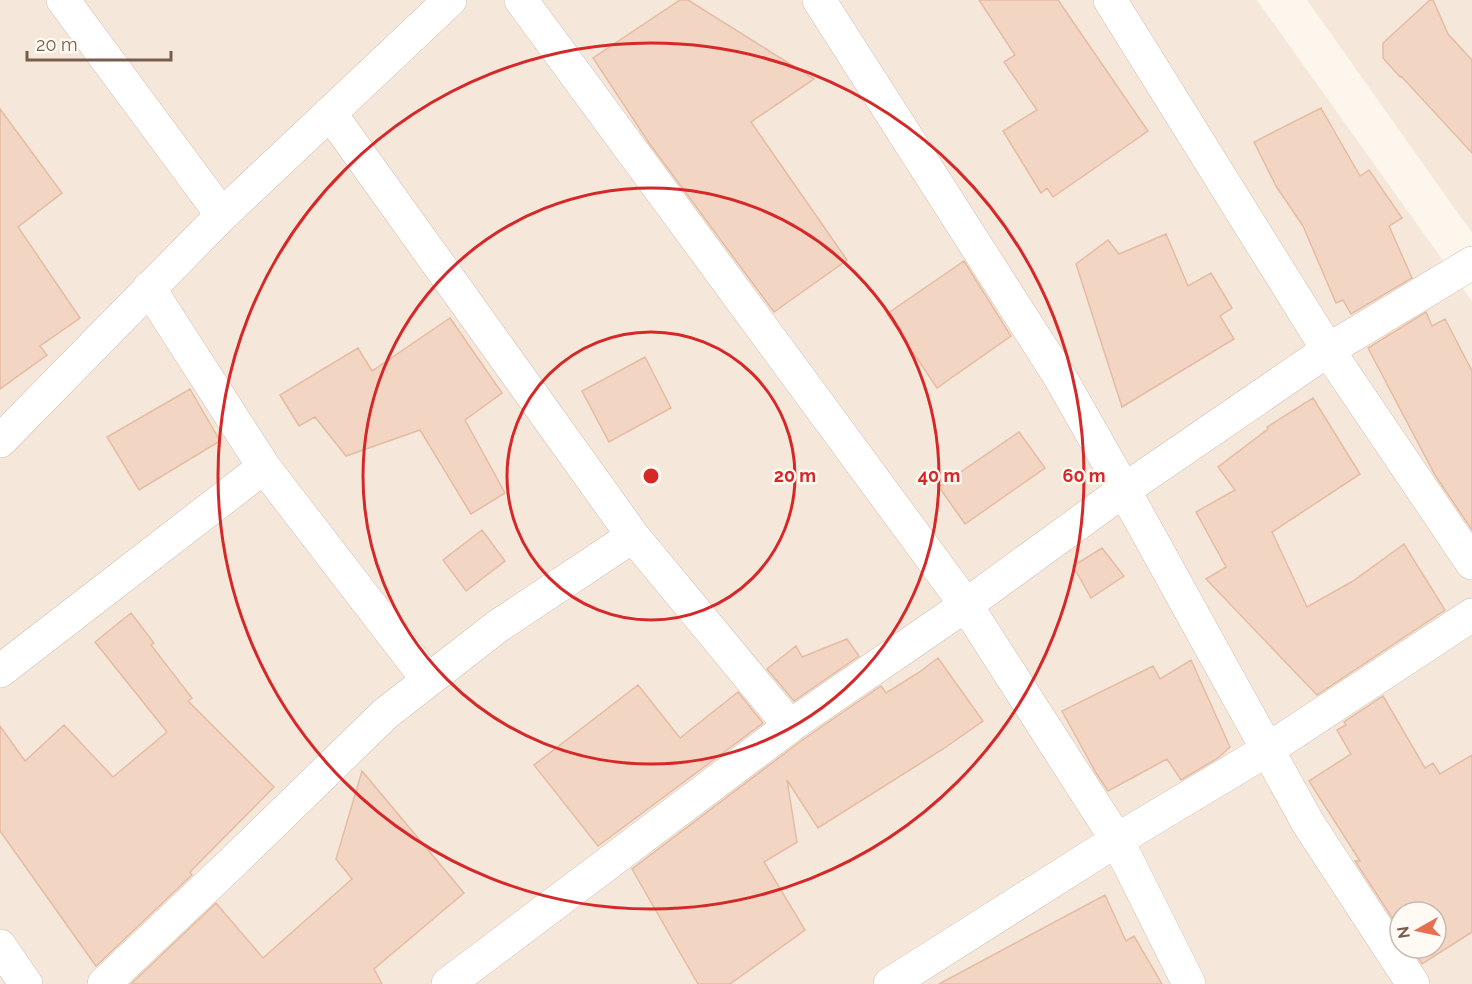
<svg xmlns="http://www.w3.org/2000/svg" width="1472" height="984" viewBox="0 0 1472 984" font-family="Raleway,sans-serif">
<rect width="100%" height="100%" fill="#fdf6ec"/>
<!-- residential -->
<path fill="#f5e8da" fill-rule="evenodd" d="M 0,0 L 1257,0 L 1472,301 L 1472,984 L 0,984 ZM 1400,912 L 1436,912 L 1436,948 L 1400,948 Z
M 1307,0 L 1472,0 L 1472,233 Z"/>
<!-- building -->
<path fill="#f3d5c3" stroke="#e6bba3" stroke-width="1.5" d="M 680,0 L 688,0 L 814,79 L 751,122 L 847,260 L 774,312 L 649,143 L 593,58 Z
M 979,0 L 1058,0 L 1148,131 L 1053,197 L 1047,188 L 1041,193 L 1003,131 L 1037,110 L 1004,62 L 1015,55 Z
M 1430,0 L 1433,0 L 1448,34 L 1472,60 L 1472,153 L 1401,76 L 1400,77 L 1383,58 L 1383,43 Z
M 1321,108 L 1360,176 L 1369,170 L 1402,218 L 1389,226 L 1412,278 L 1351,314 L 1343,300 L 1336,303 L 1303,226 L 1276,186 L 1254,142 Z
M 0,109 L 62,193 L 18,227 L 80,318 L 40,346 L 47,355 L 0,389 Z
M 1166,234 L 1188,286 L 1211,273 L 1232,308 L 1220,316 L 1234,339 L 1122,407 L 1076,264 L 1108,240 L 1119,254 Z
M 964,261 L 1011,336 L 937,388 L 887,314 Z
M 1426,312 L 1432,326 L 1445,319 L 1472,371 L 1472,530 L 1435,475 L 1368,348 Z
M 450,318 L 502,393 L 465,420 L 505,493 L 471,514 L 420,430 L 346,456 L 315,417 L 299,426 L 280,395 L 358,348 L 372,371 Z
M 645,357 L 671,408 L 609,442 L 582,391 Z
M 190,389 L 220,441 L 139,490 L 107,437 Z
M 1313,398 L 1360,474 L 1272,532 L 1307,607 L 1353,581 L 1404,544 L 1445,610 L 1317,695 L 1206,579 L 1226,567 L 1196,512 L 1235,490 L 1218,467 L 1268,429 L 1267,427 Z
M 1019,432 L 1045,468 L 965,524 L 939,487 Z
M 482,530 L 505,561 L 466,591 L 443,560 Z
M 1102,548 L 1124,576 L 1091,598 L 1073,566 Z
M 131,613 L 154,643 L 151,645 L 192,698 L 188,701 L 274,787 L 190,872 L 192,875 L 96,966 L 0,831 L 0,726 L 25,761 L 64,725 L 113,777 L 167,732 L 95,642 Z
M 847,639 L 859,656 L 794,701 L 767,669 L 796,646 L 802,657 Z
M 938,658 L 983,721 L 943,749 L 818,828 L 787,780 L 797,842 L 764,862 L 805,930 L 730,984 L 698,984 L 632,869 L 801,741 L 881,686 L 886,693 L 918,673 Z
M 1191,660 L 1230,747 L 1218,758 L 1181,780 L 1167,759 L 1108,791 L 1096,773 L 1062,711 L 1153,666 L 1160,679 Z
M 638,685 L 680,738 L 738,692 L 763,723 L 598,846 L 534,765 Z
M 1383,696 L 1425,768 L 1433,763 L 1440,774 L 1472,755 L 1472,932 L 1422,964 L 1412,948 L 1436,948 L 1436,912 L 1400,912 L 1400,930 L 1355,861 L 1360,861 L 1309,781 L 1351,754 L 1337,730 L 1346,725 L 1344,722 Z
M 362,771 L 464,893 L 374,969 L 382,984 L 131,984 L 216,903 L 263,958 L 352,879 L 336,859 Z
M 1105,895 L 1126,941 L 1134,936 L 1162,984 L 939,984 Z"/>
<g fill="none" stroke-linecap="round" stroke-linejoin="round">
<!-- street casing -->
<g stroke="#d1beb0" stroke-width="34">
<path id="street" d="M 63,0 L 222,215
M 521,0 L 966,605 L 1117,840 L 1189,984
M 819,0 L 1060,377 L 1124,490 L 1308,823 L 1413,984
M 1110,0 L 1328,350 L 1472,563
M 330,113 L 633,536 L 790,726
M 149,288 L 264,467 L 428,680
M 0,441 L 222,215 L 450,0
M 0,671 L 264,467
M 0,946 L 26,984
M 104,984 L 235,860 L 385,714 L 498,626 L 633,536
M 448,984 L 790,726 L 966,605 L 1124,490 L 1328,350 L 1472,263
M 890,984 L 1117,840 L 1267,750 L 1472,615"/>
</g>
<!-- street -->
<use href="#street" stroke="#fff" stroke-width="33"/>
</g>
<!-- distance rings -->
<g fill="none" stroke="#d62828" stroke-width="3">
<circle cx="651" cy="476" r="144"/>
<circle cx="651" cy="476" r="288"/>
<circle cx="651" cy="476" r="433"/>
</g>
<circle cx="651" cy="476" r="9" fill="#d62828" stroke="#fffaf3" stroke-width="3"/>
<g font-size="18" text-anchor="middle" font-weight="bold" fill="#d62828" stroke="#fffaf3" stroke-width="5" stroke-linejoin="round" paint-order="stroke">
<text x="795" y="482">20 m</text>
<text x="939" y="482">40 m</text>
<text x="1084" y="482">60 m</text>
</g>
<!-- north arrow -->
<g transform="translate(1418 930) rotate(261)"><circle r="28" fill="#fffaf3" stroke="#cabbb1" stroke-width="1.5"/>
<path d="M0-4.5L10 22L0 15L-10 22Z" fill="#e76f51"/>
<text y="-9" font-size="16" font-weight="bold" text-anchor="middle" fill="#7a5c4d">N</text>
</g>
<!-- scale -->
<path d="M27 51v9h144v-9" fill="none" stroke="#7a5c4d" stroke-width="3"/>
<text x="36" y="51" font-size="18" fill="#7a5c4d" stroke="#fffaf3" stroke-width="4.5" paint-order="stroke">20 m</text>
</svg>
